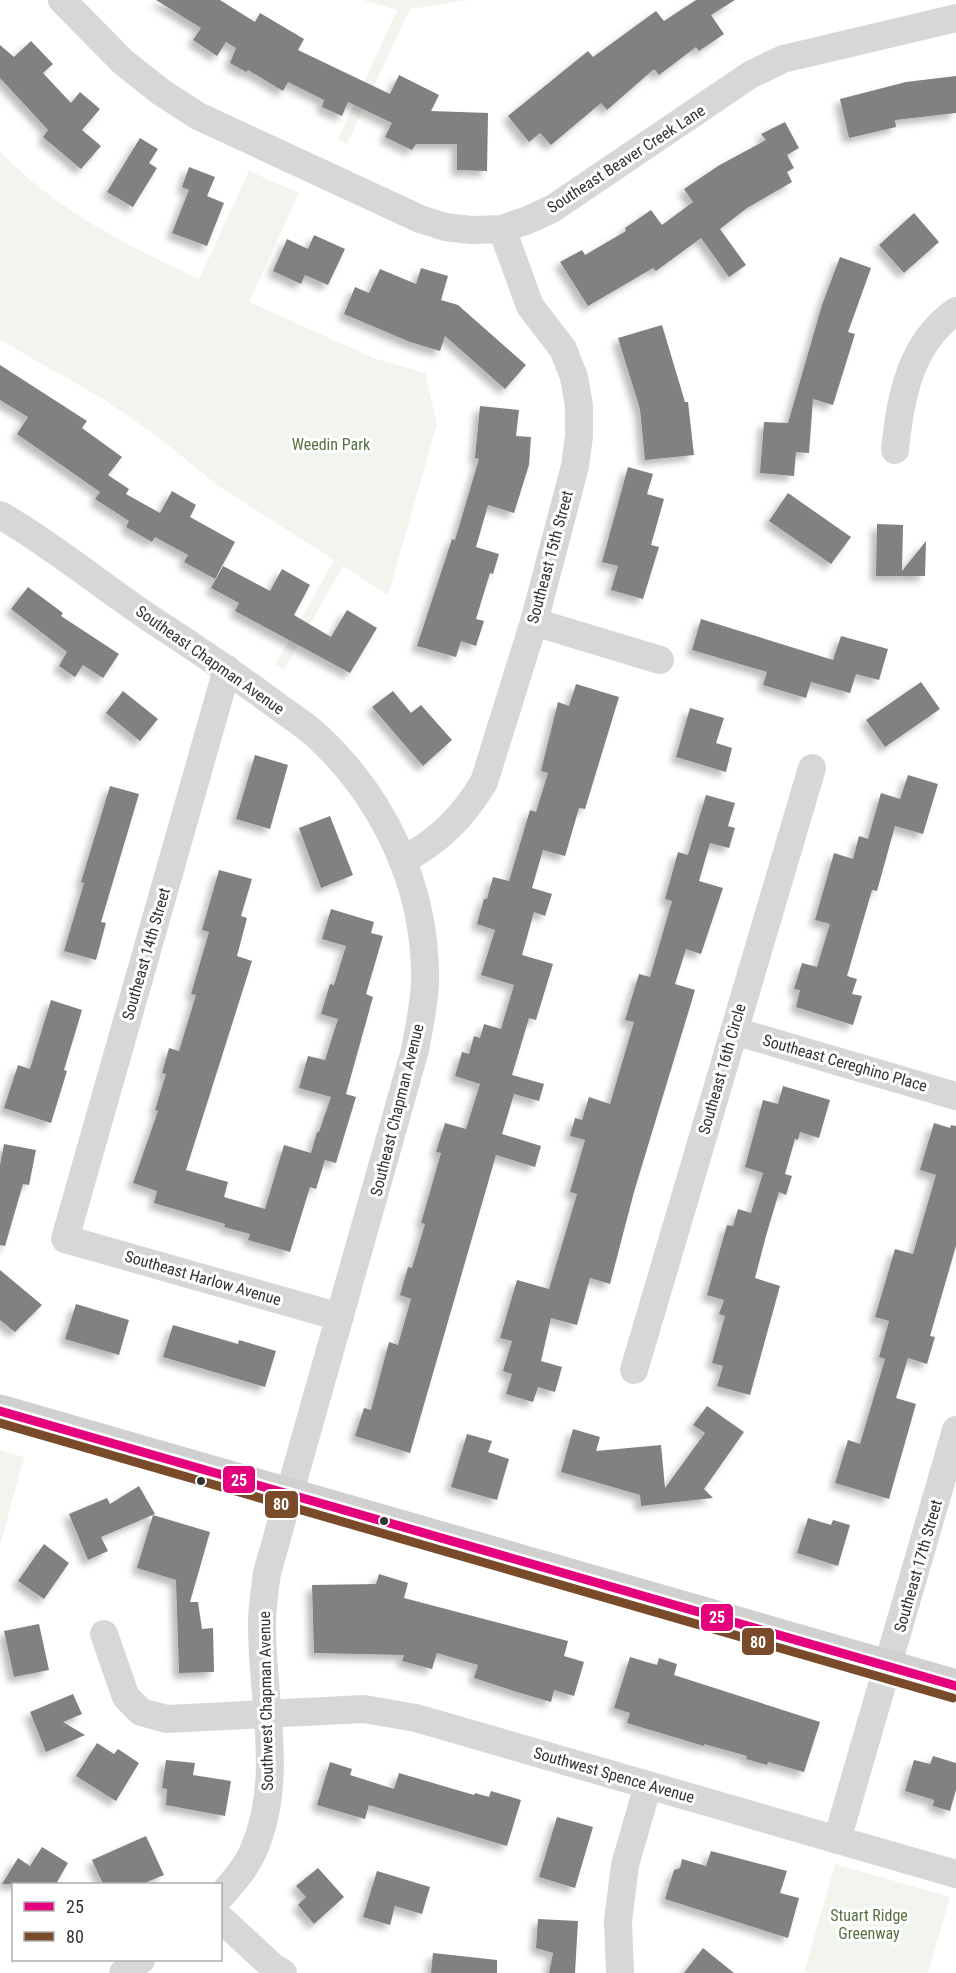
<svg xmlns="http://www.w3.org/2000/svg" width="956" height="1973" viewBox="0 0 956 1973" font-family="'Roboto Condensed',sans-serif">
<defs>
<filter id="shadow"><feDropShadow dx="-5.5" dy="5.5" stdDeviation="3" flood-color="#0004"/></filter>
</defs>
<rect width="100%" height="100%" fill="#fff"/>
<!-- green -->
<path fill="#f1f5ed" d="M 363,0 L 468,0 L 410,9 L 347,144 L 338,139 L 397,10 Z
M 0,151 C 54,209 128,246 199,279 L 249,171 L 299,193 L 249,302 L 376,359 L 425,373 L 437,424 L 388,595 L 343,566 L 284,670 L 275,665 L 334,560 L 217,485 L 162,440 L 105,400 L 0,340 Z
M 0,1450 L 24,1457 L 0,1546 Z
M 835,1864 L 950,1897 L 928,1973 L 807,1973 L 805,1969 Z"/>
<!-- building -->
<path fill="#818181" filter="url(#shadow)" d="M 156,0 L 220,0 L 255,22 L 260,13 L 304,39 L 298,50 L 390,94 L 399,75 L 439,95 L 431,111 L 488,113 L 487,171 L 457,170 L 457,144 L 416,144 L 412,150 L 385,137 L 392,123 L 348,102 L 342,116 L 322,107 L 324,100 L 288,82 L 283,91 L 248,70 L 246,72 L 230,63 L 236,48 L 226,42 L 217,56 L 193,40 L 201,28 Z
M 696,0 L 735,0 L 711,15 L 724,34 L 699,51 L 696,47 L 659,75 L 654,69 L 607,110 L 601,103 L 551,145 L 540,133 L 529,142 L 508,116 L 588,51 L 593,57 L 656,11 L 664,21 Z
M 31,41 L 53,64 L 43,73 L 71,103 L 80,92 L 100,109 L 82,130 L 101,146 L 81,169 L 43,137 L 48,130 L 0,78 L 0,45 L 14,57 Z
M 956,76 L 956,113 L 895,120 L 896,127 L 849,138 L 840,99 L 906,82 Z
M 785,122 L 799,148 L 787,155 L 794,168 L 787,172 L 792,182 L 747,208 L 720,229 L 746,265 L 729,277 L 701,238 L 656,271 L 653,268 L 588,306 L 560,262 L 582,250 L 585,255 L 626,231 L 625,228 L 651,210 L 662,225 L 693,202 L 684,189 L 718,166 L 766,140 L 761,134 Z
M 140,138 L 158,149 L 149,163 L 157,168 L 133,207 L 107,192 Z
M 189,167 L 215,177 L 207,196 L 224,203 L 207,246 L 172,233 L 189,190 L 182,187 Z
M 914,213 L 939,242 L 904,273 L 879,245 Z
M 314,235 L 345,249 L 328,285 L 305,275 L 301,284 L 273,271 L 287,239 L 308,249 Z
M 840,257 L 871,268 L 848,332 L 855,334 L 833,405 L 813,399 L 809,453 L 796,452 L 794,476 L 760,473 L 764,422 L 788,423 L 822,305 Z
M 421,268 L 448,276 L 441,300 L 458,305 L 526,365 L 505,389 L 445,336 L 440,351 L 410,342 L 344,314 L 355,287 L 369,293 L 380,269 L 416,284 Z
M 662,325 L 685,402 L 688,402 L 694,455 L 645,460 L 640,409 L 618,338 Z
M 0,365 L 87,421 L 82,428 L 122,457 L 108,475 L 129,489 L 126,494 L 160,513 L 172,491 L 196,505 L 190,517 L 235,542 L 215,579 L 184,562 L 188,555 L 155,537 L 152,542 L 126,527 L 129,521 L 95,499 L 100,492 L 17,434 L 28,417 L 0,400 Z
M 480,406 L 519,410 L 516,436 L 531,437 L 529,465 L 514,513 L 488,505 L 476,547 L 499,554 L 493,574 L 490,573 L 476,619 L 484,621 L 476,646 L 461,641 L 456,657 L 417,646 L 452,539 L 455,540 L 479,459 L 475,458 Z
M 628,467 L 653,474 L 647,494 L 664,499 L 651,545 L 659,547 L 643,599 L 611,590 L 618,566 L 602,562 Z
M 788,493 L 851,537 L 831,564 L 769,521 Z
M 877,524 L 903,525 L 902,571 L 926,541 L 925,576 L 876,576 Z
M 223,566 L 270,591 L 282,569 L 310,585 L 294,615 L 331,637 L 347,610 L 377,628 L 350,673 L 235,611 L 239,603 L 211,588 Z
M 28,587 L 63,613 L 61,616 L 119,654 L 103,678 L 83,665 L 75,677 L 59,666 L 67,652 L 11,609 Z
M 701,619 L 833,660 L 841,636 L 888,649 L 879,680 L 856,674 L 850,693 L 811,682 L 806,698 L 763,685 L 767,672 L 692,650 Z
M 921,682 L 940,709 L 885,747 L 866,720 Z
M 576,684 L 619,697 L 585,809 L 579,808 L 565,856 L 543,850 L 532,888 L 552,894 L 545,916 L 534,912 L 522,955 L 553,964 L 536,1020 L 529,1018 L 512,1075 L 544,1084 L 539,1101 L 514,1094 L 502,1134 L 541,1146 L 535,1167 L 496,1155 L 410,1453 L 355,1436 L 364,1408 L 371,1410 L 389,1342 L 398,1345 L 411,1299 L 400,1295 L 408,1267 L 412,1268 L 425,1224 L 421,1223 L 441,1153 L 436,1152 L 445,1123 L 466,1129 L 480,1084 L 455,1076 L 462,1052 L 469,1054 L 474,1036 L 480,1038 L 484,1024 L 501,1029 L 514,985 L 481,975 L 495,930 L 477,924 L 484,899 L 487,899 L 493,877 L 509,881 L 530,810 L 536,812 L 548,773 L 541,771 L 558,702 L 569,706 Z
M 123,691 L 158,719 L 140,741 L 106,713 Z
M 393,691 L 411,713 L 421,705 L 452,740 L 423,766 L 372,707 Z
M 690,708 L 724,718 L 716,743 L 732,748 L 726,772 L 676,757 Z
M 255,755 L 288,765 L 270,829 L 236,819 Z
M 908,775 L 938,784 L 923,834 L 895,826 L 877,891 L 872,890 L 847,976 L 857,979 L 852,994 L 862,996 L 853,1025 L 796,1007 L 800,990 L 794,989 L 802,963 L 817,967 L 830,924 L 815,920 L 834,853 L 853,859 L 859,836 L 868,839 L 881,793 L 900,799 Z
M 110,786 L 139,794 L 101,922 L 106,923 L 96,960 L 64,951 L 84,883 L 81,882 Z
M 706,795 L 735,803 L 728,826 L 735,828 L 729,848 L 710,843 L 699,881 L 723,888 L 701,954 L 686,949 L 675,984 L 695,990 L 634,1192 L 610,1284 L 590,1278 L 577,1325 L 551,1318 L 541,1361 L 562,1367 L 555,1392 L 538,1387 L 533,1402 L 506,1394 L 512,1374 L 503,1371 L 512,1341 L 500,1338 L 517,1280 L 549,1289 L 577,1194 L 570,1192 L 585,1140 L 570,1136 L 575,1118 L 582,1120 L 589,1097 L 610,1104 L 634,1022 L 625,1020 L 639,974 L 650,977 L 672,901 L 665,899 L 678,852 L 688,855 Z
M 330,816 L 353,875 L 321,888 L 299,828 Z
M 219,870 L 252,879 L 241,916 L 247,918 L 237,956 L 252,961 L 186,1170 L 228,1182 L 224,1197 L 265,1209 L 284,1145 L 311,1153 L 317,1132 L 319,1132 L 331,1097 L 299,1088 L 308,1056 L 325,1060 L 338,1019 L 321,1014 L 330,984 L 334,985 L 346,946 L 322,939 L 331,909 L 374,922 L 371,933 L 383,936 L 366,994 L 373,997 L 346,1094 L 356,1097 L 336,1163 L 325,1160 L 316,1189 L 310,1187 L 290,1252 L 248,1240 L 250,1234 L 224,1227 L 225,1224 L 154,1203 L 157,1191 L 133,1183 L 158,1111 L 155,1110 L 166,1074 L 162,1073 L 169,1048 L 179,1051 L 196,995 L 191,994 L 209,932 L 202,930 Z
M 51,1000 L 82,1010 L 64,1070 L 67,1071 L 51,1123 L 4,1108 L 18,1065 L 30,1069 Z
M 783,1086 L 830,1100 L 819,1138 L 800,1132 L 798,1140 L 795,1139 L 785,1174 L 792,1176 L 786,1195 L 779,1192 L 766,1236 L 755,1278 L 780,1286 L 750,1395 L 717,1386 L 723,1366 L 712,1363 L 725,1316 L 719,1314 L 724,1300 L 707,1295 L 727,1225 L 733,1226 L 738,1209 L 751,1213 L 763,1173 L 745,1167 L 763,1100 L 778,1104 Z
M 934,1123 L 950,1128 L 951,1125 L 956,1126 L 956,1246 L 930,1336 L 935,1337 L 927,1364 L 908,1358 L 896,1398 L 916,1404 L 889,1499 L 835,1483 L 848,1440 L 860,1444 L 885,1359 L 879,1357 L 889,1321 L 875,1317 L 895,1249 L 913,1254 L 936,1175 L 920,1170 Z
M 4,1144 L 36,1150 L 29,1185 L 23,1184 L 5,1246 L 0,1245 L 0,1165 Z
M 0,1270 L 42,1305 L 15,1332 L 0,1320 Z
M 76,1304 L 129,1320 L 119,1355 L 65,1339 Z
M 173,1325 L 238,1344 L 239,1340 L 276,1351 L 265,1387 L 163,1357 Z
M 707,1406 L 744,1432 L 704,1489 L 713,1498 L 641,1506 L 640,1495 L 561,1472 L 573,1429 L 600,1437 L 596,1451 L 661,1445 L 665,1488 L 705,1433 L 693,1425 Z
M 467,1434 L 492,1441 L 488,1452 L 509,1459 L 497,1500 L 451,1487 Z
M 139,1486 L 155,1514 L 101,1537 L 108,1551 L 88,1560 L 69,1514 L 107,1498 L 110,1504 Z
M 153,1515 L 210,1532 L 190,1602 L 198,1602 L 202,1629 L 213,1628 L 214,1672 L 179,1673 L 176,1580 L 137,1568 Z
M 808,1518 L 831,1525 L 833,1520 L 850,1525 L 838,1566 L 797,1553 Z
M 44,1544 L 69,1563 L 44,1599 L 18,1581 Z
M 379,1574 L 408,1583 L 404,1598 L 568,1641 L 564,1656 L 584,1662 L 574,1696 L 554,1690 L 551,1702 L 517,1692 L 474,1678 L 478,1665 L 437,1653 L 432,1669 L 402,1661 L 404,1655 L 314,1653 L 312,1585 L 376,1584 Z
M 39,1624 L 49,1670 L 14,1677 L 4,1631 Z
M 630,1657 L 657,1665 L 659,1658 L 677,1664 L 674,1675 L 820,1722 L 804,1772 L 768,1762 L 767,1765 L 746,1759 L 747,1756 L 704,1744 L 704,1746 L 627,1723 L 630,1713 L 614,1708 Z
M 73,1694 L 82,1714 L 63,1722 L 85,1735 L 46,1752 L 30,1712 Z
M 97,1743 L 114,1754 L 118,1749 L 139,1763 L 116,1801 L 76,1776 Z
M 933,1756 L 956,1763 L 956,1790 L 950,1811 L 933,1806 L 934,1800 L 905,1791 L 914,1760 L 930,1764 Z
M 166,1760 L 195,1763 L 193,1775 L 231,1781 L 225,1816 L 166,1805 L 167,1789 L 162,1788 Z
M 330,1762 L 352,1769 L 350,1775 L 394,1789 L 399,1773 L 474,1795 L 475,1793 L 489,1797 L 491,1791 L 521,1800 L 507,1846 L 369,1805 L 365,1819 L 317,1805 Z
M 557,1817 L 593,1827 L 575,1888 L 539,1877 Z
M 146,1836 L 164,1875 L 142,1884 L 103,1884 L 92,1860 Z
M 42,1847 L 68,1863 L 57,1882 L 61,1884 L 2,1884 L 18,1858 L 30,1866 Z
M 711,1851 L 787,1871 L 780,1893 L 799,1898 L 788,1938 L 665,1899 L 674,1870 L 680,1868 L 682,1859 L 706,1866 Z
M 318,1868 L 344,1897 L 314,1924 L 298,1905 L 306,1897 L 296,1886 Z
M 377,1871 L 430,1887 L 422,1914 L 395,1906 L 390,1925 L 363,1917 Z
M 538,1919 L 578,1921 L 575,1973 L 549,1973 L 553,1953 L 536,1948 Z
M 703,1948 L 734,1973 L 684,1973 Z
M 433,1953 L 497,1960 L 497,1973 L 431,1973 Z"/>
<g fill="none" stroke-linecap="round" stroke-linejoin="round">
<!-- minor -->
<path stroke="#d7d7d7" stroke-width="28" d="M 62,0 L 123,62 L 161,92 L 198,116 L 420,219 L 445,227 L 471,230 L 502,229 L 528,220 L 552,209 L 750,75 L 783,59 L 956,18
M 895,450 C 900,398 910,343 956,311
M 0,515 C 54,546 101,586 154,621 C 194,647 234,674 273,703 C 288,714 304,724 317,736 C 385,799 427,889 425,983 C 424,1005 419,1028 415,1050 L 267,1573 C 265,1589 262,1606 262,1623 C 261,1696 285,1778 254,1849 C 247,1867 233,1882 220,1897
M 534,622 L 660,660
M 227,669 L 65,1239 L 340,1317
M 403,860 C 439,841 463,817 484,782 L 534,622 L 575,466 L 579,436 L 579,406 L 574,377 L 563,349 L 530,306 L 502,229
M 734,1031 L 956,1096
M 634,1370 L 812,768
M 104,1634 L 126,1697 L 141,1712 L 167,1719 L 364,1709 L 416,1718 L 956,1874
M 837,1840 L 956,1430
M 220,1918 L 273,1967 L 283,1973
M 123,1973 L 141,1960
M 620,1973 L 618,1921 L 625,1865 L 648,1785"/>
<!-- secondary -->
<path stroke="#d0d0d0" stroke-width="33" d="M 0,1411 L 956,1686"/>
<!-- bus-1 casing -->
<g stroke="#fff" stroke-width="14">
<path id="bus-1" d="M 0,1411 L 956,1686"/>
</g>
<!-- bus-2 casing -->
<g stroke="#fff" stroke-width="14">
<path id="bus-2" d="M 0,1423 L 953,1698"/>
</g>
<!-- bus-1 -->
<use href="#bus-1" stroke="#e5007d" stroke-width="9"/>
<!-- bus-2 -->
<use href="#bus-2" stroke="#7a4b2a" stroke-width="9"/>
</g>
<!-- markers -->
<g fill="#333" stroke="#fff" stroke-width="2">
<circle cx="201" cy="1481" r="5"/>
<circle cx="384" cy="1521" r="5"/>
</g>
<g text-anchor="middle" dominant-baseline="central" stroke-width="6" stroke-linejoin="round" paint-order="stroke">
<!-- street labels -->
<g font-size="16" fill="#333" stroke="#fff">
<text transform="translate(626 159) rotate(-33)">Southeast Beaver Creek Lane</text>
<text transform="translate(550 557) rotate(-75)">Southeast 15th Street</text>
<text transform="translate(210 660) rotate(35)">Southeast Chapman Avenue</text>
<text transform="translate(146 954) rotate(-74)">Southeast 14th Street</text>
<text transform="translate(845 1063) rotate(16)">Southeast Cereghino Place</text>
<text transform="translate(722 1069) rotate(-74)">Southeast 16th Circle</text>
<text transform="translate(397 1110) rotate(-76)">Southeast Chapman Avenue</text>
<text transform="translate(203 1278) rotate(16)">Southeast Harlow Avenue</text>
<text transform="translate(918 1566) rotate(-74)">Southeast 17th Street</text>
<text transform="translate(266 1701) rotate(-91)">Southwest Chapman Avenue</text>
<text transform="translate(614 1775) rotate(16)">Southwest Spence Avenue</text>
</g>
<!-- park labels -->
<g font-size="16" fill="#56703f" stroke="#fff">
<text x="331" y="444">Weedin Park</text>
<text x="869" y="1915">Stuart Ridge<tspan x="869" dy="18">Greenway</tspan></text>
</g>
</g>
<g stroke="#fff" stroke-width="2">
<rect x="222" y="1465" width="34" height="29" rx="6" fill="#e5007d"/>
<rect x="264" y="1490" width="35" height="29" rx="6" fill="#7a4b2a"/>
<rect x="700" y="1603" width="34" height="29" rx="6" fill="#e5007d"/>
<rect x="741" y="1627" width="34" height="29" rx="6" fill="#7a4b2a"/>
</g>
<g font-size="16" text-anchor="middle" font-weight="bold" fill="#fff">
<text x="239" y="1486">25</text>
<text x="281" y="1510">80</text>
<text x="717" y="1623">25</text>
<text x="758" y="1648">80</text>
</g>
<!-- legend -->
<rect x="12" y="1883" width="210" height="78" fill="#ffffff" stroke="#adadad" stroke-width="1.5"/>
<rect x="24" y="1902" width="30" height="9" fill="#e5007d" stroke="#adadad" stroke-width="1.5"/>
<text x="66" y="1913" font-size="18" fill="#333333">25</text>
<rect x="24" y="1932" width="30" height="9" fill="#7a4b2a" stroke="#adadad" stroke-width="1.5"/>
<text x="66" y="1943" font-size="18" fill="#333333">80</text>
</svg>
